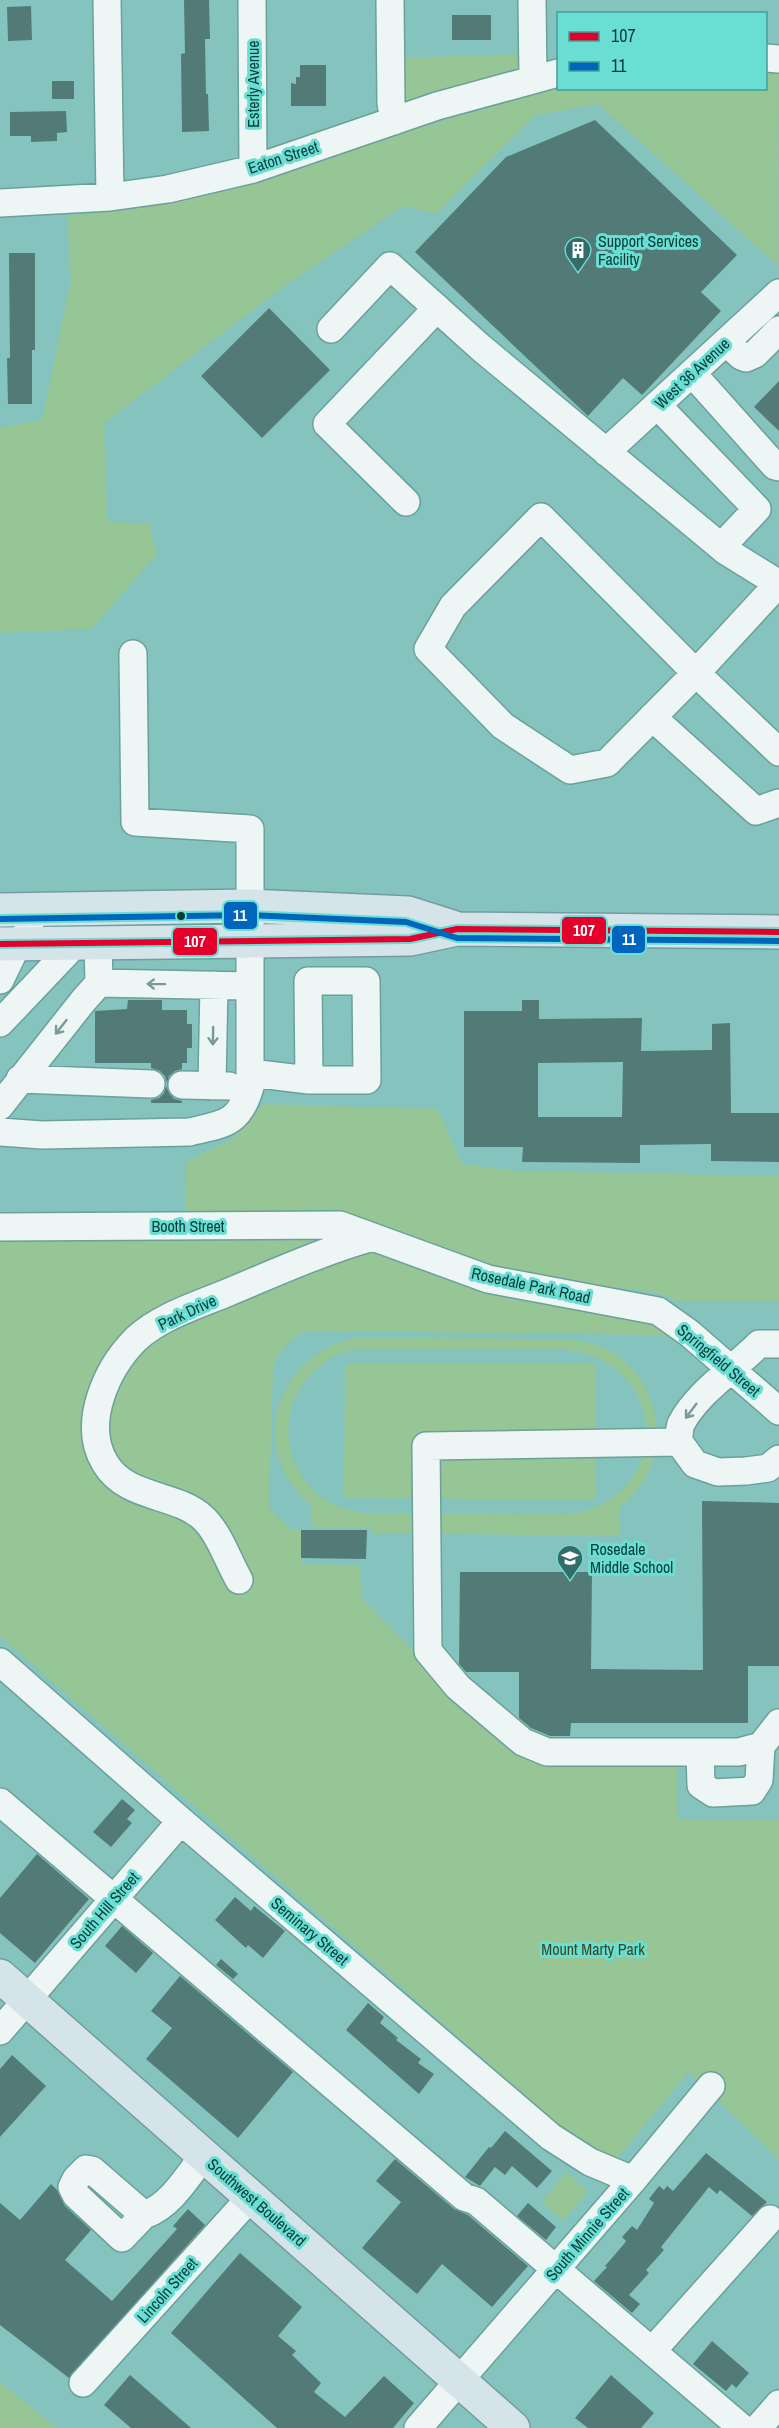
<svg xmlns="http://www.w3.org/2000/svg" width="779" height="2428" viewBox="0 0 779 2428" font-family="'Archivo Narrow',sans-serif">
<rect width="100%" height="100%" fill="#85c4be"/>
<!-- green -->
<path fill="#96c596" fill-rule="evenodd" d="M 521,54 L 520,69 L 516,75 L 406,110 L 395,58 Z
M 766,72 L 779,73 L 777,265 L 598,104 L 534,116 L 436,214 L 403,206 L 286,285 L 104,423 L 107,522 L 149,524 L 157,554 L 91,629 L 0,633 L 0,427 L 42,420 L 71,278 L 67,216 L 164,204 L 291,170 L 479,109 L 558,88 L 766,88 Z
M 263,1104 L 438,1109 L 462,1164 L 518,1171 L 779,1176 L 779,1302 L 681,1302 L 654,1292 L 524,1276 L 478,1266 L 370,1226 L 185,1219 L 186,1162 L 232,1139 Z
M 317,1240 L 384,1256 L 483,1293 L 629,1312 L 669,1326 L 669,1335 L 306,1331 C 289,1340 281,1349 273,1367 L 269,1508 L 292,1530 L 301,1530 L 301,1564 L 360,1565 L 361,1598 L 513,1751 L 677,1762 L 677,1819 L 779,1819 L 779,2160 L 689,2072 L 612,2164 L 557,2123 L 0,1636 L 0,1241 Z
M 358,1337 L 568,1339 C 584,1341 599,1344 613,1353 C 650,1375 665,1422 652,1463 C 647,1481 634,1495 620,1507 L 619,1536 L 374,1533 L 371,1533 L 371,1528 L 311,1527 L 311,1506 C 299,1494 287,1481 281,1465 C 258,1406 300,1348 358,1337 ZM 366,1349 L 567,1350 C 670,1362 674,1498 570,1514 L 365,1513 C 282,1506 260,1400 331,1358 C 341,1351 355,1350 366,1349 Z
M 345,1363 L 596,1364 L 595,1500 L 344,1498 Z
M 566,2172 L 588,2191 L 563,2221 L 542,2202 Z
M 0,2382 L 57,2428 L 0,2428 Z"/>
<!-- building -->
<path fill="#527b77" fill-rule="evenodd" d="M 184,0 L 209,0 L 210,39 L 205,39 L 206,94 L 208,94 L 209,131 L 182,132 L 181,54 L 185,53 Z
M 31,6 L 32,40 L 8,41 L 7,7 Z
M 452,15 L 491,15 L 491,40 L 452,40 Z
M 300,65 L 326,65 L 326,106 L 291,106 L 291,83 L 296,84 L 296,77 L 300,77 Z
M 52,81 L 74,81 L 74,99 L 52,99 Z
M 66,111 L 67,132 L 57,133 L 57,141 L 31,142 L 31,136 L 10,136 L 10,112 Z
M 595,120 L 737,255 L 701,292 L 721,311 L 642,395 L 623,378 L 588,416 L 415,252 L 506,157 Z
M 9,253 L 35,253 L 35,350 L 32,350 L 32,404 L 8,404 L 7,358 L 10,358 Z
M 269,308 L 330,370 L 262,438 L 201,376 Z
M 779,381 L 779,431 L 754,407 Z
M 128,1000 L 162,1000 L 162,1010 L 187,1010 L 187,1024 L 192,1024 L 192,1048 L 187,1048 L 187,1063 L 182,1063 L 182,1069 L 175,1071 L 169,1076 L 167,1083 L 165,1076 L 160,1071 L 151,1068 L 151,1063 L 95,1063 L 95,1011 L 127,1009 Z
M 522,1000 L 539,1000 L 539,1019 L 642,1018 L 641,1051 L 712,1050 L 712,1024 L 730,1023 L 731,1113 L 779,1113 L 779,1162 L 711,1161 L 711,1144 L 640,1145 L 640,1163 L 522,1162 L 523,1147 L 464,1147 L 464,1011 L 522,1011 ZM 623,1062 L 622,1117 L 538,1117 L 538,1063 Z
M 166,1086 L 169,1093 L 174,1099 L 182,1101 L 182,1103 L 151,1103 L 151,1100 L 159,1098 L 164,1093 Z
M 702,1501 L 779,1503 L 779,1666 L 748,1666 L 748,1723 L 571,1723 L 570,1736 L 550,1736 L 531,1728 L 519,1718 L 519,1672 L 466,1672 L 459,1664 L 460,1572 L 592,1572 L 591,1669 L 703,1670 Z
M 301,1530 L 367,1530 L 366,1559 L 301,1558 Z
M 122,1799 L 135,1810 L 127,1819 L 132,1823 L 111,1847 L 93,1832 Z
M 37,1854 L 89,1899 L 35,1963 L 0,1933 L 0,1898 Z
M 235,1897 L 251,1911 L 254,1906 L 285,1931 L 263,1958 L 248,1945 L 246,1948 L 215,1920 Z
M 122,1926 L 153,1953 L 136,1973 L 105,1946 Z
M 221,1959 L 238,1974 L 233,1979 L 216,1965 Z
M 180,1976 L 293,2072 L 238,2138 L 146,2059 L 172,2028 L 151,2011 Z
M 368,2003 L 384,2017 L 380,2023 L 398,2038 L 396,2040 L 421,2059 L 418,2063 L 434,2074 L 419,2094 L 346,2030 Z
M 12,2055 L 46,2086 L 0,2137 L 0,2069 Z
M 505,2131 L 552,2171 L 537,2188 L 512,2166 L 505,2175 L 495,2167 L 480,2186 L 465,2177 L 489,2147 L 491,2148 Z
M 706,2153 L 767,2202 L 752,2216 L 720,2190 L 717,2194 L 709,2187 L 661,2247 L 664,2250 L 646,2270 L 649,2273 L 629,2295 L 640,2304 L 632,2313 L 594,2281 L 607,2267 L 605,2266 L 624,2244 L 626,2241 L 622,2237 L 632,2226 L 637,2230 L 654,2203 L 649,2199 L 659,2186 L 664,2190 L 667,2186 L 673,2191 Z
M 395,2159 L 454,2209 L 468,2215 L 528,2266 L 492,2307 L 442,2264 L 417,2294 L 362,2248 L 401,2202 L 376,2181 Z
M 51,2184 L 57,2190 L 65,2206 L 91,2230 L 65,2260 L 112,2301 L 177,2229 L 173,2226 L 188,2209 L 205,2225 L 69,2378 L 0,2325 L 0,2203 L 20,2220 Z
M 528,2203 L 556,2227 L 546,2240 L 517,2216 Z
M 240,2253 L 302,2307 L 278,2336 L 296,2351 L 292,2355 L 321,2383 L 314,2392 L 345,2417 L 384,2376 L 414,2403 L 393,2428 L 277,2428 L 171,2333 Z
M 712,2341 L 749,2373 L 736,2388 L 732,2384 L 726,2391 L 693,2364 Z
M 130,2375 L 191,2428 L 131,2428 L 104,2405 Z
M 611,2375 L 654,2413 L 641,2428 L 588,2428 L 575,2418 Z"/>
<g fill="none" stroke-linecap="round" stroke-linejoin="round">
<!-- minor casing -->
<g stroke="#6ba09b" stroke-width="30">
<path id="minor" d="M 107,0 L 110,197
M 252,0 L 253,169
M 390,0 L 391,103 L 394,121
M 532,0 L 533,79
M 766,58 L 779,59
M 0,203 L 110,197 L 168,189 L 253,169 L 437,106 L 558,73
M 331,329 L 390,266 L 480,347 L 726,551 L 779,584
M 726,342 L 741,356 L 746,358 L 755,354 L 779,330
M 692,373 L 775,466 L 779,467
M 657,405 L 757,509 L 721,547
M 606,452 L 779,293
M 406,502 L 327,424 L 437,308
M 779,583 L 696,673 L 607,763 L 570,770 L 503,726 L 428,649 L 453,606 L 541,517 L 696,673 L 779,752
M 652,717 L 756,811 L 779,803
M 0,980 L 18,943 L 30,930
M 99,983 L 250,986
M 0,1023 L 76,943
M 251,1073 L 309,1080 L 367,1080 L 366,981 L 308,981 L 309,1080
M 20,1079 L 151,1084
M 182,1085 L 229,1086
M 212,1086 L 214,985
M 0,1106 L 83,1001 L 99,983 L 98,943
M 0,1132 L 42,1135 L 189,1132 C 223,1124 239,1125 250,1087 L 250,829 L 135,822 L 133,654
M 0,1227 L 340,1225 L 488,1279 L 658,1311 L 689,1333 L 779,1411
M 779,1344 L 759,1344 C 735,1368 696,1394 681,1424 C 679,1429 679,1436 679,1442 L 695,1464 L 718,1472 L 746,1471 L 768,1468 L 779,1459
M 679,1442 L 426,1446 L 428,1651 L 458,1687 L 523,1742 L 547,1752 L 739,1752 L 761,1746 L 779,1723
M 239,1580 C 228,1561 219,1532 202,1517 C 175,1493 126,1499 105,1463 C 81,1423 107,1368 136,1339 C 161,1316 198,1305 229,1292 C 277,1272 323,1251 373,1237
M 0,1662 L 181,1821 L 551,2137 L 590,2162 L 633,2180
M 700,1752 L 701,1785 L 713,1793 L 752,1791 L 759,1780 L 761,1746
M 0,1802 L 464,2197 L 476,2201 L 742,2428
M 0,2031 L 181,1821
M 144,2215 L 122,2238 L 76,2195 L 72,2187 L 76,2179 L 86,2169 L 92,2170 L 144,2215 C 170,2207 188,2176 204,2155
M 652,2351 L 770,2219
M 83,2383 L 251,2197
M 418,2428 L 633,2180 L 711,2086
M 758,2428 L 779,2404"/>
</g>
<!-- major casing -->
<g stroke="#729ca2" stroke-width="36">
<path id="major" d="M 0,910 L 249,906 L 408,913 L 455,928
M 0,944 L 410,939 L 457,929 L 779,932
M 0,1976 L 513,2428"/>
</g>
<!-- minor -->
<use href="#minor" stroke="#edf6f5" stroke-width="27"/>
<!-- major -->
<use href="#major" stroke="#d5e4e8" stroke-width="33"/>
<!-- bus-1 casing -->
<g stroke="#6bded4" stroke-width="10">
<path id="bus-1" d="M 0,944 L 410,939 L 457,929 L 779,932"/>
</g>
<!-- bus-2 casing -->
<g stroke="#6bded4" stroke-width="10">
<path id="bus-2" d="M 0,919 L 249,915 L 406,922 L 457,938 L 779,941"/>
</g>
<!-- bus-1 -->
<use href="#bus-1" stroke="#e4002b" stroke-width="6"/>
<!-- bus-2 -->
<use href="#bus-2" stroke="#0065bd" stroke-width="6"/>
</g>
<!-- one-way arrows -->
<defs><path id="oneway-shaft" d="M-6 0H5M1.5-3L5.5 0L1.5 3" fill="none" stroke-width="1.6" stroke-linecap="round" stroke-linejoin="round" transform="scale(1.5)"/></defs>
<g stroke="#7a9a97">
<use href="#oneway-shaft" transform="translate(156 984) rotate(-179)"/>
<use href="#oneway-shaft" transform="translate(61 1027) rotate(128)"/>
<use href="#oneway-shaft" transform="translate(213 1036) rotate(91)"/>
<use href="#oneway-shaft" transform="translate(691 1411) rotate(127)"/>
</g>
<!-- icons -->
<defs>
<g id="building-pin" transform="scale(1.35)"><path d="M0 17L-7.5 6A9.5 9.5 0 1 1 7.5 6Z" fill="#336c68" stroke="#6bded4"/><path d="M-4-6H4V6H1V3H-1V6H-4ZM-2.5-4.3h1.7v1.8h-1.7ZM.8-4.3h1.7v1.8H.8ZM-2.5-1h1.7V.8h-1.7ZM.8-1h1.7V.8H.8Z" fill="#fff"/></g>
<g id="school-pin" transform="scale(1.35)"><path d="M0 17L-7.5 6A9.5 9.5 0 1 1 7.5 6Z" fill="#336c68" stroke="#6bded4"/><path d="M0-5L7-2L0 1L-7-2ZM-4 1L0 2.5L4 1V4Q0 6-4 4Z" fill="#fff"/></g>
</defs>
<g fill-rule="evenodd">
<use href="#building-pin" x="578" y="250"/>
<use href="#school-pin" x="570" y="1558"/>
</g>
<!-- markers -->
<circle fill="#073d39" stroke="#6bded4" stroke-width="2" cx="181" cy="916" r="5"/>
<g text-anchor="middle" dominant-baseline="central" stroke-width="6" stroke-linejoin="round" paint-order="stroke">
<!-- street labels -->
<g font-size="16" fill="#073d39" stroke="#6bded4">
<text transform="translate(253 84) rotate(-90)">Esterly Avenue</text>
<text transform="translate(283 157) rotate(-18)">Eaton Street</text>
<text transform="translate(692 373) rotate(-43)">West 36 Avenue</text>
<text x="188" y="1226">Booth Street</text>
<text transform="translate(531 1285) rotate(12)">Rosedale Park Road</text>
<text transform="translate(187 1312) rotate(-25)">Park Drive</text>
<text transform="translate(719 1360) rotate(40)">Springfield Street</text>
<text transform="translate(104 1910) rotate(-49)">South Hill Street</text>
<text transform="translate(310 1931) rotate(40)">Seminary Street</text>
<text transform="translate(257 2202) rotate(41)">Southwest Boulevard</text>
<text transform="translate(587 2234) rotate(-49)">South Minnie Street</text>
<text transform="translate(167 2290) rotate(-48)">Lincoln Street</text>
</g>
<!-- poi labels -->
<g font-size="16" fill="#073d39" stroke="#6bded4" text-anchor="start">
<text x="598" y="241">Support Services<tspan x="598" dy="18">Facility</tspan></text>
<text x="590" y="1549">Rosedale<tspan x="590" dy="18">Middle School</tspan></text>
</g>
<!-- park labels -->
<g font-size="16" fill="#37481e" stroke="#6bded4">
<text x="593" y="1949">Mount Marty Park</text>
</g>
</g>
<g stroke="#6bded4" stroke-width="2">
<rect x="223" y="901" width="35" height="29" rx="6" fill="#0065bd"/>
<rect x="561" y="916" width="46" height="29" rx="6" fill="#e4002b"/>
<rect x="611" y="925" width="35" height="29" rx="6" fill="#0065bd"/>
<rect x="172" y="927" width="46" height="29" rx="6" fill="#e4002b"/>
</g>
<g font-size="16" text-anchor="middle" font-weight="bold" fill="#fff">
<text x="240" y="921">11</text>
<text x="584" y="936">107</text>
<text x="629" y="945">11</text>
<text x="195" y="947">107</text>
</g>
<!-- legend -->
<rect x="557" y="12" width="210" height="78" fill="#6bded4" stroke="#439e96" stroke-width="1.5"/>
<rect x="569" y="32" width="30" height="9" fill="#e4002b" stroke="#439e96" stroke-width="1.5"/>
<text x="611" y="42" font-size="18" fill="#073d39">107</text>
<rect x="569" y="62" width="30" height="9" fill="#0065bd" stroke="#439e96" stroke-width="1.5"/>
<text x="611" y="72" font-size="18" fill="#073d39">11</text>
</svg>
